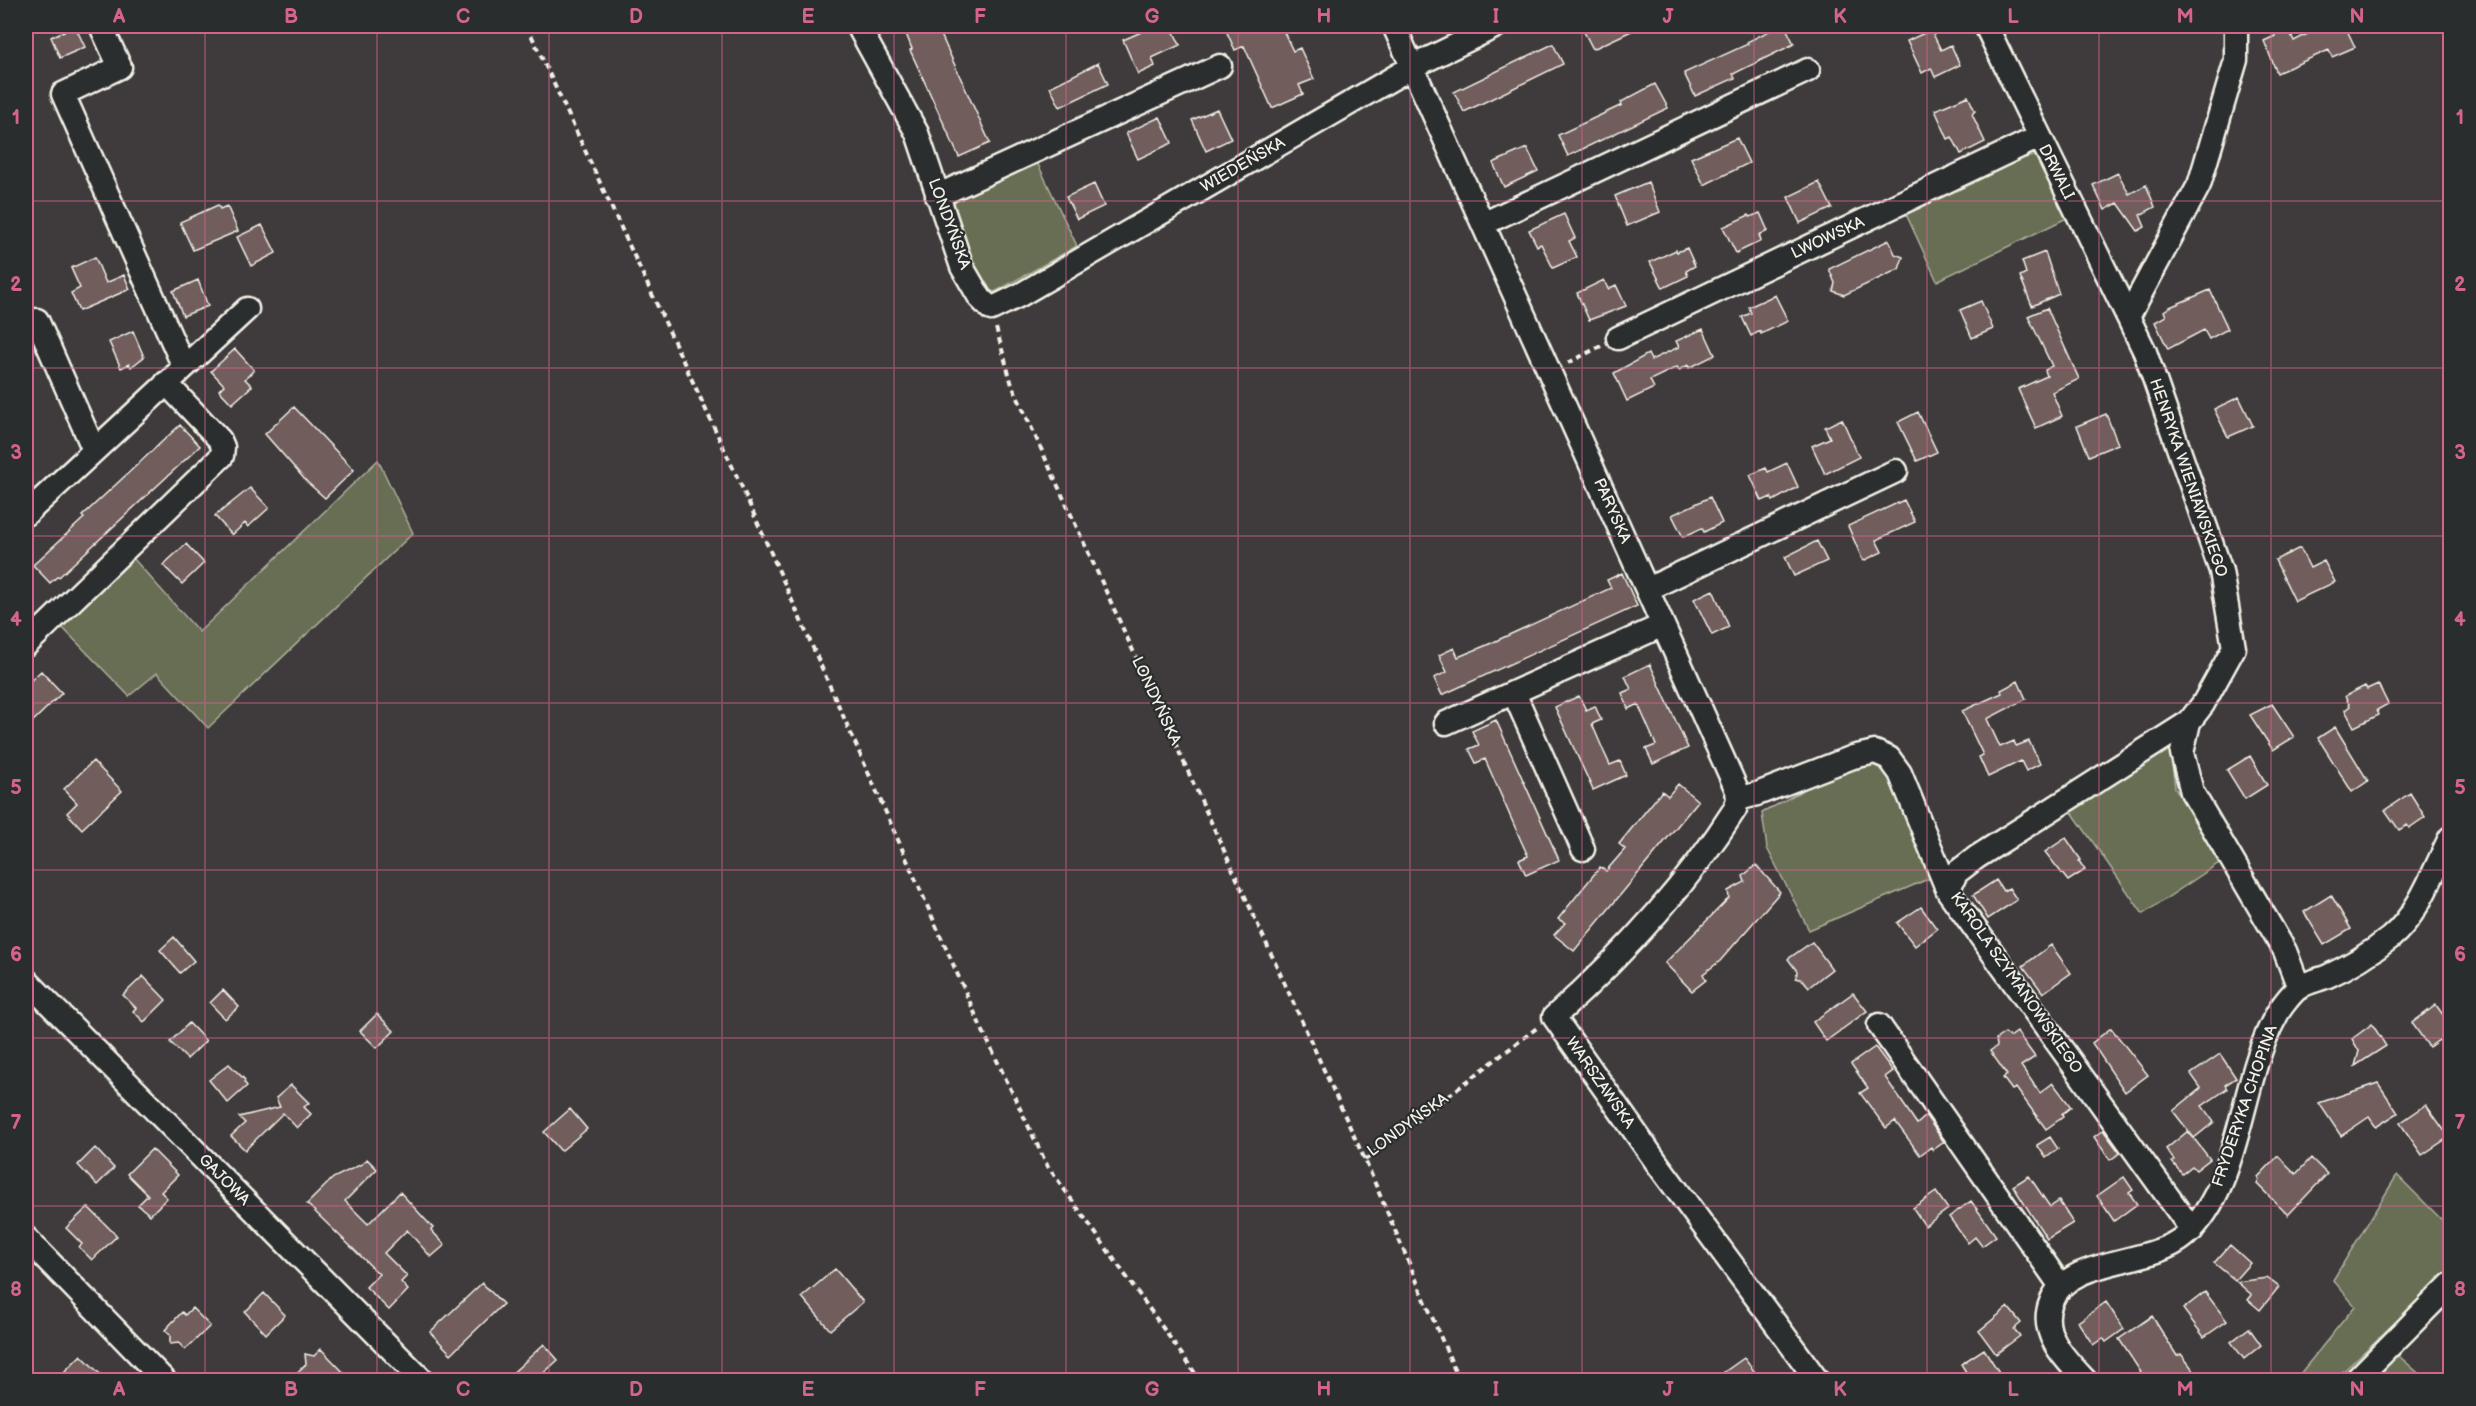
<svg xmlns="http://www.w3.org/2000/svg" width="2476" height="1406" viewBox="0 0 2476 1406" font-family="'Balsamiq Sans',sans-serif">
<rect width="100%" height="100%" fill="#3f3b3c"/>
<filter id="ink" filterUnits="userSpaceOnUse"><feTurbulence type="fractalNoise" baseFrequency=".0167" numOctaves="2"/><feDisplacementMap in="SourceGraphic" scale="12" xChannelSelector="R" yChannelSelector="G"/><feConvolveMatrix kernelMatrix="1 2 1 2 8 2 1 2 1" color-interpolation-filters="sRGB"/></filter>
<g filter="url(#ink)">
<!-- green -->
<path fill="#686e53" stroke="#aeb09e" stroke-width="1.5" d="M 2037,155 L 2069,217 L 1937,281 L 1906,214 L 2013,161 Z
M 1035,158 L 1077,246 L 995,292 L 988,290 C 972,263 951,231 954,198 Z
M 378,460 L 413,533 L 208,728 L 157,673 L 129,696 L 60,625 L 133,558 L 199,632 Z
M 2170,746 L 2175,788 L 2222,861 L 2143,914 L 2069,808 Z
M 1864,762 L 1877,765 L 1893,775 L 1935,876 L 1809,930 L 1767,848 L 1762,813 L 1821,780 Z
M 2397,1175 L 2450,1228 L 2450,1271 L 2334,1380 L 2295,1380 L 2355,1306 L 2333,1280 Z
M 2392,1350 L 2424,1378 L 2422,1380 L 2365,1380 Z"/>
<!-- building -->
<path fill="#705d5b" stroke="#f4f1e8" stroke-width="1.5" d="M 75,26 L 85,47 L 60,58 L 51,37 Z
M 903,26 L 937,26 L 990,143 L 959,157 L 910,50 L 912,49 Z
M 1155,26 L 1171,26 L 1180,45 L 1152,58 L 1155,66 L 1138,74 L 1123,40 Z
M 1224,26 L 1281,26 L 1293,51 L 1300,48 L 1314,79 L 1299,85 L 1303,94 L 1272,108 L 1244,46 L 1235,50 Z
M 1581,26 L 1642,26 L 1593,49 Z
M 1779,26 L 1785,26 L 1794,44 L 1733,74 L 1735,78 L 1695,96 L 1684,73 L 1748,44 L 1747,42 Z
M 2271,26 L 2287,26 L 2294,41 L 2323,26 L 2345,26 L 2355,47 L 2332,57 L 2329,50 L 2277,73 L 2264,41 L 2275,36 Z
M 1931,30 L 1941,50 L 1951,45 L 1960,65 L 1935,77 L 1931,68 L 1922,73 L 1907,41 Z
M 1553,44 L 1563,64 L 1464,112 L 1454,92 Z
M 1098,63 L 1108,84 L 1060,107 L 1050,87 Z
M 1655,84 L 1668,108 L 1568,156 L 1558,135 L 1622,105 L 1621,102 Z
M 1968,96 L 1975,111 L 1972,114 L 1985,142 L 1961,154 L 1952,137 L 1948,139 L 1935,110 Z
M 1217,109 L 1231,139 L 1206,151 L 1192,120 Z
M 1160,117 L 1172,143 L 1138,159 L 1126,133 Z
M 1737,138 L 1749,163 L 1704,185 L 1691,158 Z
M 1527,148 L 1538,171 L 1504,187 L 1493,163 Z
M 2118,173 L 2129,194 L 2146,185 L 2155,207 L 2140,215 L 2145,227 L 2138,231 L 2118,203 L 2105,210 L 2093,185 Z
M 1648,182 L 1660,212 L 1627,226 L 1615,196 Z
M 1819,182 L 1832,208 L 1800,223 L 1788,197 Z
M 1094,184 L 1104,206 L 1077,219 L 1066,197 Z
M 218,205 L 220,209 L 227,206 L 238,231 L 193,250 L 180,222 Z
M 1760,213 L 1768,231 L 1759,235 L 1761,241 L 1736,253 L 1723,227 L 1749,215 L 1750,217 Z
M 1564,214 L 1575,238 L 1569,241 L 1577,257 L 1553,268 L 1541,244 L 1537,246 L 1529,230 Z
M 262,225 L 276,253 L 251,266 L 237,237 Z
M 1889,240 L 1895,254 L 1903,257 L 1899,269 L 1844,295 L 1833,291 L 1835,283 L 1829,269 Z
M 1687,248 L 1695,266 L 1686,271 L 1688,276 L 1663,288 L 1650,262 L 1676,250 L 1677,252 Z
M 2045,252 L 2059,294 L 2032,306 L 2020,276 L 2026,273 L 2022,261 Z
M 95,257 L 106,283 L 124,275 L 130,289 L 79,311 L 71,293 L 80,288 L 71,268 Z
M 198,280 L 208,306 L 183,316 L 173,291 Z
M 1604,280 L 1608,289 L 1616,285 L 1626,306 L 1589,320 L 1577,293 Z
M 2210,290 L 2228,329 L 2209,339 L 2204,330 L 2168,349 L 2155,322 L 2166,316 L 2164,311 L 2170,307 Z
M 1775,295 L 1788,321 L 1761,334 L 1760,331 L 1751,336 L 1742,317 L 1751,313 L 1749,307 Z
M 1981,301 L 1993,329 L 1972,338 L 1960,310 Z
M 2047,308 L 2079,379 L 2052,392 L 2062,416 L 2036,428 L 2018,389 L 2047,376 L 2045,370 L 2052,366 L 2028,316 Z
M 1703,329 L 1715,355 L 1689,368 L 1688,365 L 1679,370 L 1677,367 L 1650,380 L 1654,388 L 1627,401 L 1614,373 L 1648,354 L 1651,360 L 1679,347 L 1676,341 Z
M 133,331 L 144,357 L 131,367 L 129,364 L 121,368 L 109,342 Z
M 235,349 L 254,370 L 245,379 L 252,386 L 232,404 L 219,390 L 224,385 L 211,371 Z
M 2239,397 L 2253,426 L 2228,437 L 2214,409 Z
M 294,407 L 354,470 L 325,498 L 307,482 L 265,434 Z
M 1918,412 L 1937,452 L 1917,461 L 1898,422 Z
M 2106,414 L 2118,444 L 2089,456 L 2077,426 Z
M 1842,419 L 1859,457 L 1825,474 L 1812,446 L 1830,438 L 1825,427 Z
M 180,425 L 200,446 L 59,577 L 58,576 L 50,583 L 33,565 L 84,518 L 82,516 Z
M 1787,463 L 1798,487 L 1773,501 L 1771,497 L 1762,501 L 1750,475 L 1766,468 L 1768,472 Z
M 250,488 L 269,508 L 248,527 L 245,523 L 232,535 L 215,516 Z
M 1710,497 L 1722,523 L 1704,532 L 1702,528 L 1683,537 L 1672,515 Z
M 1904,500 L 1915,522 L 1876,540 L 1882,552 L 1863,561 L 1848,526 Z
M 1817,541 L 1827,561 L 1794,576 L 1785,557 Z
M 186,544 L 204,563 L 182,584 L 163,565 Z
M 2300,548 L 2310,568 L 2324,561 L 2335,582 L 2295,601 L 2275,560 Z
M 1622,573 L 1637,606 L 1442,695 L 1434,678 L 1447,672 L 1439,655 L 1454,648 L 1458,657 L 1487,645 L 1611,588 L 1607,580 Z
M 1713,590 L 1729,627 L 1712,635 L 1694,599 Z
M 1650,664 L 1688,748 L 1653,764 L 1646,749 L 1656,745 L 1638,704 L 1628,709 L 1622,693 L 1631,689 L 1625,676 Z
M 41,671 L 62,693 L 26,728 L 26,685 Z
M 2018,681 L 2026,699 L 1987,719 L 2000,747 L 2014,741 L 2016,746 L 2029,741 L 2040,764 L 2026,771 L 2021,761 L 1988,777 L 1979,757 L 1983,755 L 1962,711 L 2002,693 L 2001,690 Z
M 2378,684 L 2388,704 L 2377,710 L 2379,715 L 2354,727 L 2345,710 L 2350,706 L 2345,696 L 2365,686 L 2367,689 Z
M 1579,696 L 1586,710 L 1595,706 L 1601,720 L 1592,724 L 1604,752 L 1610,765 L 1620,761 L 1626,775 L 1593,790 L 1555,707 Z
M 2272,704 L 2294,737 L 2273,750 L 2250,715 Z
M 1496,720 L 1559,860 L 1526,875 L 1519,860 L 1528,856 L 1522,843 L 1485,759 L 1476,763 L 1469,749 L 1479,745 L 1472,731 Z
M 2335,727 L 2368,781 L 2352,792 L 2318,738 Z
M 2250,756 L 2267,785 L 2245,799 L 2227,770 Z
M 93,761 L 122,791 L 82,829 L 67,813 L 77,803 L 64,789 Z
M 1678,784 L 1698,801 L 1574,951 L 1554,935 L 1565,923 L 1558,919 L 1600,867 L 1606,871 L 1625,849 L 1619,844 L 1662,791 L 1668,796 Z
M 2410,793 L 2425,817 L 2409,828 L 2407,825 L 2399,830 L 2385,810 Z
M 2066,838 L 2081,860 L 2079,861 L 2085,870 L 2068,881 L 2045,852 Z
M 1756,865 L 1780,892 L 1720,961 L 1703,974 L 1706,980 L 1692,991 L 1665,963 L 1729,898 L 1728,891 L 1745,882 L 1743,876 Z
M 1996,880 L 2003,891 L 2009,888 L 2017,900 L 1988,919 L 1973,895 Z
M 2331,895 L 2351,929 L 2324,945 L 2304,912 Z
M 1921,907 L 1937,929 L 1915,946 L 1897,923 Z
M 174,937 L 194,961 L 180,973 L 160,950 Z
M 1812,942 L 1832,969 L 1809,987 L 1803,980 L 1796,978 L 1797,971 L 1788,959 Z
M 2051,945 L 2071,973 L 2043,993 L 2023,966 Z
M 143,976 L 166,1000 L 144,1022 L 133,1011 L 136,1008 L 123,995 Z
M 223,990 L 239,1007 L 225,1019 L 210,1003 Z
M 1853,993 L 1867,1011 L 1826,1041 L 1813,1022 Z
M 2436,1005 L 2451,1026 L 2451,1057 L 2439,1040 L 2429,1047 L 2412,1023 Z
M 377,1014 L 394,1031 L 377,1048 L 360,1031 Z
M 189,1023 L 206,1041 L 187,1059 L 170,1042 Z
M 2372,1024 L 2386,1046 L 2355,1066 L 2359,1051 L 2352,1039 Z
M 2111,1028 L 2148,1075 L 2125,1092 L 2092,1043 Z
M 2017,1032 L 2035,1057 L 2021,1066 L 2040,1093 L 2053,1083 L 2071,1107 L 2062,1114 L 2063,1117 L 2046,1129 L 2016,1088 L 2012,1090 L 2003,1078 L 2007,1075 L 1990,1051 L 1997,1046 L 1996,1039 L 2005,1033 L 2010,1037 Z
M 1875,1047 L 1893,1071 L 1885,1077 L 1917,1124 L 1926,1116 L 1944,1142 L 1933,1150 L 1931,1147 L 1920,1155 L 1895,1121 L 1886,1128 L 1860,1093 L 1868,1088 L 1851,1064 Z
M 2220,1054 L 2236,1078 L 2225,1085 L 2227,1089 L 2202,1106 L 2214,1122 L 2194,1138 L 2173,1111 L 2201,1088 L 2191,1074 Z
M 229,1064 L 245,1080 L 244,1082 L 247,1086 L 228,1103 L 209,1080 Z
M 2378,1083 L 2398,1113 L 2376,1127 L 2369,1117 L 2341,1136 L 2319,1103 Z
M 291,1085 L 309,1103 L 304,1107 L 311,1114 L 297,1128 L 283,1113 L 245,1150 L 231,1136 L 245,1123 L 239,1117 L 280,1107 L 276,1098 Z
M 2426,1105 L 2449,1137 L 2422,1155 L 2400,1123 Z
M 570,1109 L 587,1129 L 561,1151 L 544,1132 Z
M 2103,1130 L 2120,1153 L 2110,1160 L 2094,1137 Z
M 2188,1131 L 2210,1159 L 2196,1170 L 2192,1166 L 2182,1174 L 2172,1162 L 2174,1160 L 2166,1149 Z
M 2050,1137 L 2058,1149 L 2046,1158 L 2037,1145 Z
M 95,1148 L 114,1168 L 97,1185 L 78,1165 Z
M 152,1149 L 178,1175 L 161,1192 L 167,1198 L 150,1215 L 138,1205 L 148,1195 L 127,1174 Z
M 2278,1156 L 2296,1174 L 2311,1158 L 2327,1174 L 2288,1215 L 2257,1184 L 2259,1180 L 2258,1177 Z
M 367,1159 L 377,1169 L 345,1201 L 368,1224 L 400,1192 L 433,1228 L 431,1230 L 445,1245 L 431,1257 L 407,1230 L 384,1253 L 407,1276 L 401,1282 L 408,1290 L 389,1310 L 366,1287 L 379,1274 L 307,1204 L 333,1178 L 362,1164 Z
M 2029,1176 L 2050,1207 L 2059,1201 L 2073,1223 L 2047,1239 L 2013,1186 Z
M 2124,1177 L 2133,1190 L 2129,1193 L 2137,1204 L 2114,1221 L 2097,1196 Z
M 1936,1192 L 1948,1209 L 1925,1226 L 1913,1208 Z
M 1971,1201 L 1996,1236 L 1982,1246 L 1975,1237 L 1968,1243 L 1949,1217 Z
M 88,1207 L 117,1236 L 92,1260 L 79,1247 L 82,1244 L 66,1228 Z
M 2230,1245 L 2250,1263 L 2235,1280 L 2214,1263 Z
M 835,1269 L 863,1302 L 830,1330 L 802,1297 Z
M 2267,1278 L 2279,1287 L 2260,1310 L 2248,1300 L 2252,1295 L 2237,1282 Z
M 482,1283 L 503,1304 L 451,1354 L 430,1332 Z
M 2205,1292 L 2227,1321 L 2204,1337 L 2183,1309 Z
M 264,1293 L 285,1315 L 266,1334 L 245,1312 Z
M 2106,1302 L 2124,1329 L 2106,1342 L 2103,1338 L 2093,1345 L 2078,1322 Z
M 2008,1307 L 2021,1323 L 2014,1329 L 2020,1336 L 1996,1354 L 1979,1331 Z
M 192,1308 L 210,1326 L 185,1350 L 179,1343 L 170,1344 L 170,1335 L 165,1330 L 182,1312 L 185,1315 Z
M 2152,1316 L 2177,1356 L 2181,1354 L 2201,1380 L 2146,1380 L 2119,1339 Z
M 2249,1328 L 2261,1345 L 2244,1359 L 2231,1342 Z
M 544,1344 L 558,1360 L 536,1380 L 505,1380 Z
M 321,1349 L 351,1380 L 289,1380 L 306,1364 L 305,1354 L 314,1356 Z
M 1984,1349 L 2004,1380 L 1971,1380 L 1961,1364 Z
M 81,1355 L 106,1380 L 73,1380 L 64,1372 Z
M 1744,1358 L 1761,1380 L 1713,1380 Z"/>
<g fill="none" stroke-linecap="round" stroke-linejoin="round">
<!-- minor casing -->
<g stroke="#f4f1e8" stroke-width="27">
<path id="minor" d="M 101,26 L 120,67 L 63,94 L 184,367
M 858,26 L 917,133 L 962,267 L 980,298 L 991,309 L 1020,295 L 1412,67 L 1496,26
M 1394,26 L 1737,790 L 1738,799 L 1735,809 C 1685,888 1623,955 1554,1017 L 1657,1163 L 1817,1380
M 1986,26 L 2128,317
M 2236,26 L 2236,60 L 2199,185 L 2128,317 L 2145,352 L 2221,571 L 2234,648 L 2203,704 L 2189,722 L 2182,753 L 2192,792 L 2285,951 L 2299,988
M 937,196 L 1220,66
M 1483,224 L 1808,70
M 37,320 L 94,450
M 1618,338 L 2039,137
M 26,514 L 247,309
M 1648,589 L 1896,471
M 26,645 L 222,456 L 223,447 L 220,440 L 166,383
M 1514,693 L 1583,849
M 2189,722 L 1977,857 L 1956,873 L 1948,891 L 2192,1230
M 1446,723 L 1663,625
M 1738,799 L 1757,794 L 1853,757 L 1875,752 L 1889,758 L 1900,773 L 1948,891
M 26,980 L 422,1380
M 1879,1025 L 2060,1285
M 26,1238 L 164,1380
M 2085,1380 C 2066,1360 2038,1333 2051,1302 C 2069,1256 2149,1267 2185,1236 C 2242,1186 2239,1081 2276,1016 C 2280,1008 2291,994 2298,988 C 2306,982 2319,980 2328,976 C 2350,966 2371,953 2390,938 C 2419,914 2434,870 2450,838
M 2356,1380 L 2450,1285"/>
</g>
<!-- path -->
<path stroke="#f4f1e8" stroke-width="4" stroke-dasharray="6 4.5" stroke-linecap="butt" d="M 527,26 L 740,483 L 980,1025 L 1047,1165 L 1200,1380
M 996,328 L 1012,385 L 1365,1160 L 1459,1380
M 1568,363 L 1601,346
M 1365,1160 L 1538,1027"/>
<!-- minor -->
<use href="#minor" stroke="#2a2d2e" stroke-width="22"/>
</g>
</g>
<!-- grid -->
<path fill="none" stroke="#d4648c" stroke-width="1.5" stroke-opacity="0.55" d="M 205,26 L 205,1380M 377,26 L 377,1380M 549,26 L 549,1380M 722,26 L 722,1380M 894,26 L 894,1380M 1066,26 L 1066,1380M 1238,26 L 1238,1380M 1410,26 L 1410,1380M 1582,26 L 1582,1380M 1754,26 L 1754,1380M 1927,26 L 1927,1380M 2099,26 L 2099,1380M 2271,26 L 2271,1380M 26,201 L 2450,201M 26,368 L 2450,368M 26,536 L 2450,536M 26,703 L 2450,703M 26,870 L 2450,870M 26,1038 L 2450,1038M 26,1206 L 2450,1206"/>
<g text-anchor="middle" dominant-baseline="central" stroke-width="4.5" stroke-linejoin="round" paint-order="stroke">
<!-- street labels -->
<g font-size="16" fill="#f4f1e8" stroke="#2a2d2e">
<text transform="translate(1243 165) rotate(-30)">WIEDEŃSKA</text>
<text transform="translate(2056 172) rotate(63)">DRWALI</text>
<text transform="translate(949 224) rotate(70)">LONDYŃSKA</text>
<text transform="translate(1828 238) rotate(-25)">LWOWSKA</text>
<text transform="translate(2188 478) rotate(71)">HENRYKA WIENIAWSKIEGO</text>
<text transform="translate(1612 511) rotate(66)">PARYSKA</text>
<text transform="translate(1156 701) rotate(65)">LONDYŃSKA</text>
<text transform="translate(2016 983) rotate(55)">KAROLA SZYMANOWSKIEGO</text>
<text transform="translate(1600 1083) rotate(55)">WARSZAWSKA</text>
<text transform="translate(2245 1106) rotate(-71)">FRYDERYKA CHOPINA</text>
<text transform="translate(1408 1125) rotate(-36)">LONDYŃSKA</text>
<text transform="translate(224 1180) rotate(45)">GAJOWA</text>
</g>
</g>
<!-- margin -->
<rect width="2476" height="1406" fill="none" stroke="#2a2d2e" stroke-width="66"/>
<rect x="33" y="33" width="2410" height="1340" fill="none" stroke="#d4648c" stroke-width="2"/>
<g font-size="20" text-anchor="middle" font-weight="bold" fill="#d4648c">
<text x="119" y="23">A</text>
<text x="291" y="23">B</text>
<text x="463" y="23">C</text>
<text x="636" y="23">D</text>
<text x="808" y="23">E</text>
<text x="980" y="23">F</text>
<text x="1152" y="23">G</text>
<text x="1324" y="23">H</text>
<text x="1496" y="23">I</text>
<text x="1668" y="23">J</text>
<text x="1840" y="23">K</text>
<text x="2013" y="23">L</text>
<text x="2185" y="23">M</text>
<text x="2357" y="23">N</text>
<text x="16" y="124">1</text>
<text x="2460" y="124">1</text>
<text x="16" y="291">2</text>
<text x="2460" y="291">2</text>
<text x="16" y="459">3</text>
<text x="2460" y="459">3</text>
<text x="16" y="626">4</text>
<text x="2460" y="626">4</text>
<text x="16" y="794">5</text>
<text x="2460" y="794">5</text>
<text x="16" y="961">6</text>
<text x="2460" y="961">6</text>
<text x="16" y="1129">7</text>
<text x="2460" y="1129">7</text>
<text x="16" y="1296">8</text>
<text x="2460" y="1296">8</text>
<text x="119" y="1396">A</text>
<text x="291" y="1396">B</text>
<text x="463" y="1396">C</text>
<text x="636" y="1396">D</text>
<text x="808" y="1396">E</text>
<text x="980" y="1396">F</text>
<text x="1152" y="1396">G</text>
<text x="1324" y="1396">H</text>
<text x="1496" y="1396">I</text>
<text x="1668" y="1396">J</text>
<text x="1840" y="1396">K</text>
<text x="2013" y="1396">L</text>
<text x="2185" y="1396">M</text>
<text x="2357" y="1396">N</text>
</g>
</svg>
